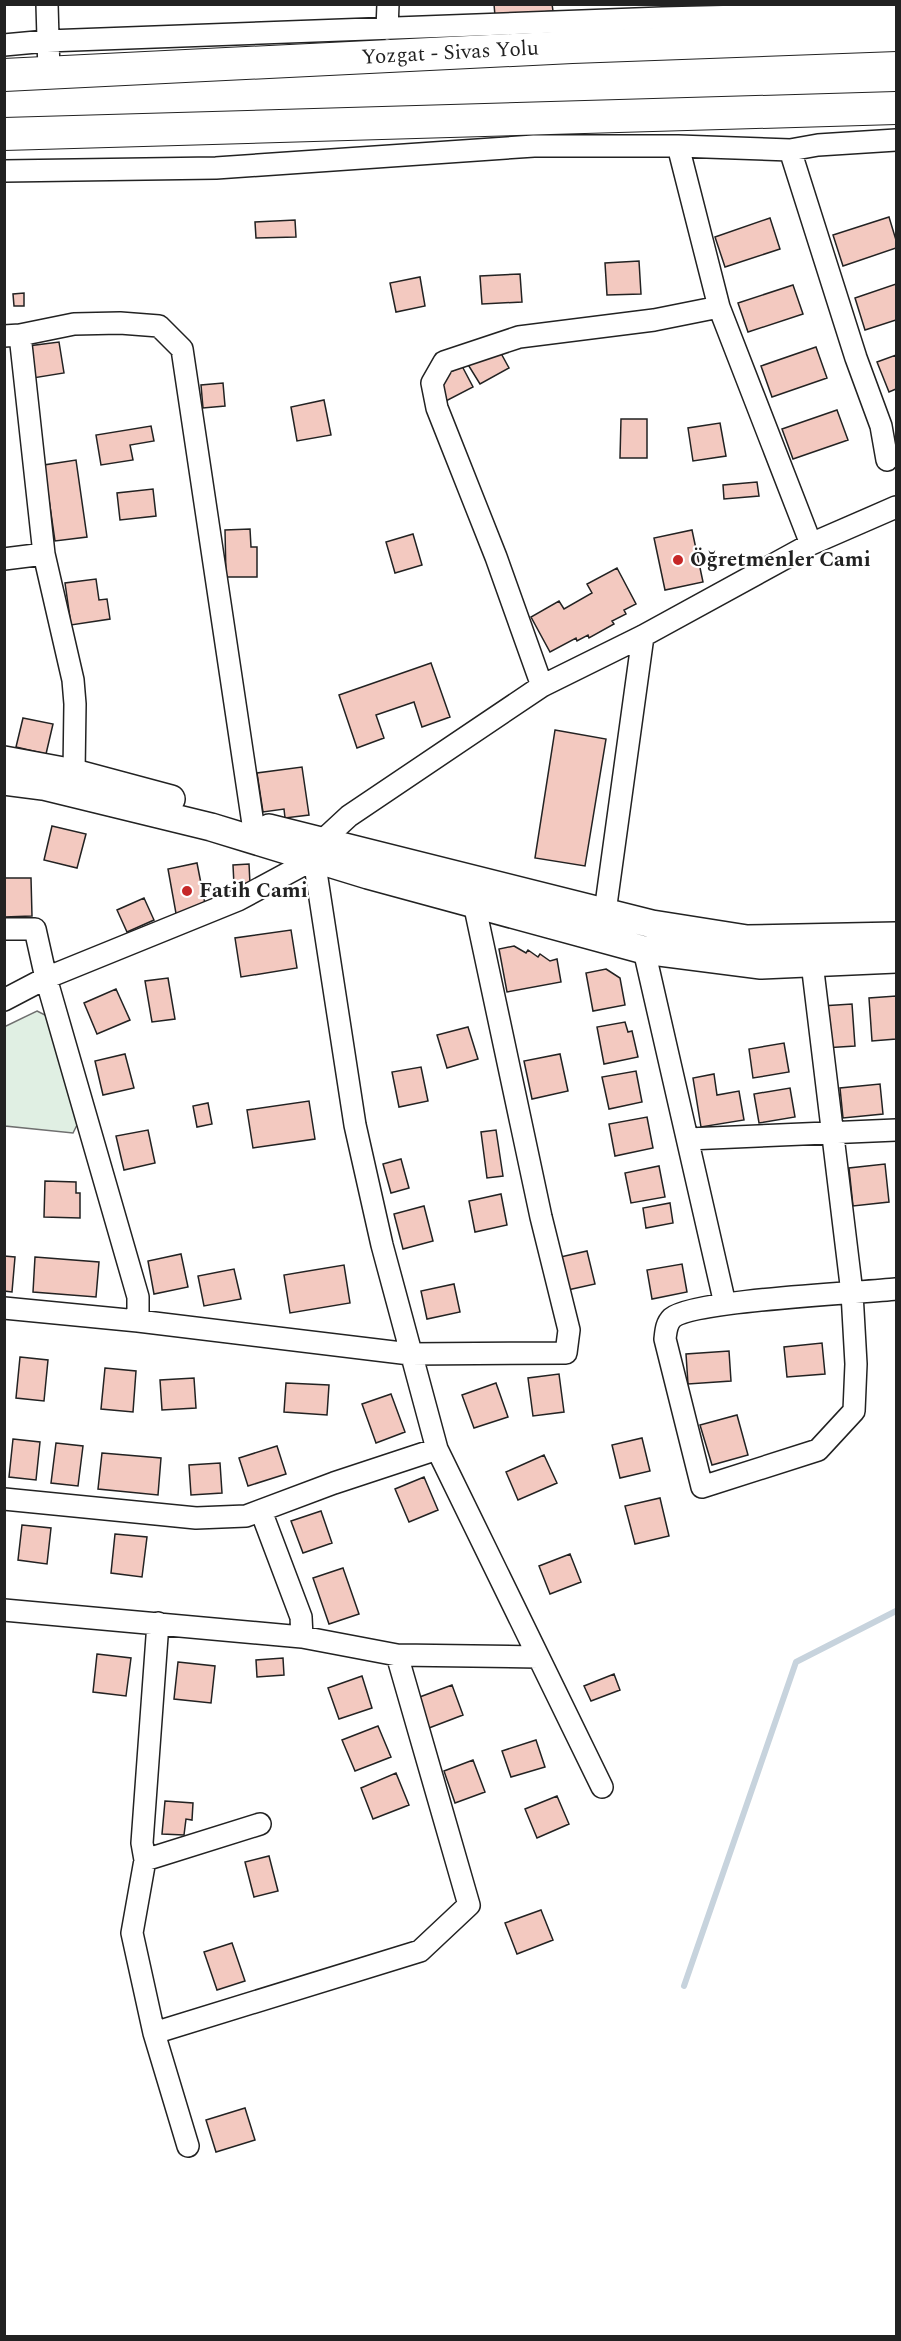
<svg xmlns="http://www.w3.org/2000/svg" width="901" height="2341" viewBox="0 0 901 2341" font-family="Spectral,serif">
<rect width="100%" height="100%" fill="#fff"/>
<!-- green -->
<path fill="#e0efe3" stroke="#6f6f6f" stroke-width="1.5" d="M 37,1011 L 47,1016 L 78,1123 L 73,1133 L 5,1126 L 4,1027 Z"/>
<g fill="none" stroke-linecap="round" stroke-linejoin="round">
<!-- stream -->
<path stroke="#c7d3dd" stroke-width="6" d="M 684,1986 L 796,1662 L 896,1611"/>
</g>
<!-- building -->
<path fill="#f3c9c0" stroke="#222" stroke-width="1.5" d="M 494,4 L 552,4 L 553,11 L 495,16 Z
M 889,217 L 896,240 L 896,248 L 843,266 L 833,235 Z
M 770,218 L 780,249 L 725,267 L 715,237 Z
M 295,220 L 296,237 L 256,238 L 255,222 Z
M 639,261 L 641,294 L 607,295 L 605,263 Z
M 520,274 L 522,302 L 482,304 L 480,276 Z
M 420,277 L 425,306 L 396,312 L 390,283 Z
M 896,284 L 896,320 L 865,330 L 855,298 Z
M 793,285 L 803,314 L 748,332 L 738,303 Z
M 24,293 L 24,306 L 14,306 L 13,294 Z
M 59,342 L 64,373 L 33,378 L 28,346 Z
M 497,346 L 509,368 L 480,384 L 467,363 Z
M 816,347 L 827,378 L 772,397 L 761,366 Z
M 896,355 L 896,389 L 889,392 L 877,362 Z
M 462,366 L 473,387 L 444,402 L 433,381 Z
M 223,383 L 225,406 L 203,408 L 201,385 Z
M 324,400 L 331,435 L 297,441 L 291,407 Z
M 837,410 L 848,440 L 793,459 L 782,429 Z
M 621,419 L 647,419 L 647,458 L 620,458 Z
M 720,423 L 726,456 L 693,461 L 688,428 Z
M 151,426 L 154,441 L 130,445 L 133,460 L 101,465 L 96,435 Z
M 76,460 L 87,537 L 55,541 L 44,465 Z
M 757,482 L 759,496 L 724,499 L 723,485 Z
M 153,489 L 156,516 L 120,520 L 117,493 Z
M 250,529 L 251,547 L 257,547 L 257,577 L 226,577 L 225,530 Z
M 692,530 L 703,582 L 665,590 L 654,538 Z
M 413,534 L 422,565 L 395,573 L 386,542 Z
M 617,568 L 636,604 L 624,610 L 626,614 L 612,621 L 614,624 L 589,638 L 588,635 L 577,641 L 576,638 L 550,652 L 531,617 L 559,601 L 564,609 L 592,593 L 587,584 Z
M 96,579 L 99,600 L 107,599 L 110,619 L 71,625 L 65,583 Z
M 431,663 L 450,717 L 422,727 L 414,702 L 376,715 L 384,738 L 357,748 L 339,695 Z
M 23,718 L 53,724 L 46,754 L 16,747 Z
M 555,730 L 606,739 L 585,866 L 535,858 Z
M 302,767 L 309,815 L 285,818 L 284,809 L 263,812 L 257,773 Z
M 52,826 L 86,834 L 77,868 L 44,860 Z
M 197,863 L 207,914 L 177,919 L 168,869 Z
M 249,864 L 250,884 L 234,885 L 233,865 Z
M 4,878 L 31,878 L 32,916 L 4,917 Z
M 144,898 L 154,920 L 127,932 L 117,910 Z
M 291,930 L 297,968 L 241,977 L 235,938 Z
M 514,946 L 526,953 L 528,950 L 538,957 L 540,954 L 550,961 L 557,959 L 561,982 L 507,992 L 499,949 Z
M 606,969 L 620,978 L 625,1005 L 593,1011 L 586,973 Z
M 168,978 L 175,1019 L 152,1022 L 145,981 Z
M 116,989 L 130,1020 L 97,1034 L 84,1003 Z
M 896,996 L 896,1039 L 872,1041 L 869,998 Z
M 852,1004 L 855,1046 L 824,1048 L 821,1006 Z
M 625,1022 L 628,1032 L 632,1031 L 638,1057 L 604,1064 L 597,1027 Z
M 468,1027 L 478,1059 L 447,1068 L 437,1035 Z
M 784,1043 L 789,1072 L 753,1078 L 749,1049 Z
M 125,1054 L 134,1088 L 103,1095 L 95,1061 Z
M 560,1054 L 568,1091 L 532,1099 L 524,1061 Z
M 421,1067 L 428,1101 L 399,1107 L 392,1072 Z
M 636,1071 L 642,1102 L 609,1109 L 602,1077 Z
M 714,1074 L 717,1095 L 739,1091 L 744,1120 L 701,1127 L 693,1078 Z
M 880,1084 L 883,1114 L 843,1118 L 840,1088 Z
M 790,1088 L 795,1117 L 759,1123 L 754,1094 Z
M 309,1101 L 315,1139 L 253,1148 L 247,1110 Z
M 208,1103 L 212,1124 L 197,1127 L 193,1106 Z
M 647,1117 L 653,1148 L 615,1156 L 609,1124 Z
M 148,1130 L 155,1163 L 124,1170 L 116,1136 Z
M 496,1130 L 503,1176 L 487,1178 L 481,1132 Z
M 401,1159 L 409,1188 L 391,1193 L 383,1164 Z
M 885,1164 L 889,1202 L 853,1206 L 849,1168 Z
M 659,1166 L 665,1197 L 631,1203 L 625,1173 Z
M 45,1181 L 76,1182 L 76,1193 L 80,1193 L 80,1218 L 44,1217 Z
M 501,1194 L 507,1225 L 475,1232 L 469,1201 Z
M 670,1203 L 673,1223 L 646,1228 L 643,1208 Z
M 424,1206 L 433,1241 L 403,1249 L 394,1214 Z
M 587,1251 L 595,1284 L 563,1291 L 556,1258 Z
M 181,1254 L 188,1287 L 154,1294 L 148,1261 Z
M 4,1256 L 15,1257 L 12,1292 L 4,1291 Z
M 35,1257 L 99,1262 L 96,1297 L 33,1292 Z
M 682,1264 L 687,1292 L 652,1299 L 647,1270 Z
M 344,1265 L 350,1303 L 290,1313 L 284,1275 Z
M 234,1269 L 241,1299 L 204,1306 L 198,1276 Z
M 454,1284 L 460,1312 L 427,1319 L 421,1291 Z
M 822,1343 L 825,1374 L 787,1377 L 784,1347 Z
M 729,1351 L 731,1381 L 688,1384 L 686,1354 Z
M 20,1357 L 48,1360 L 44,1401 L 16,1398 Z
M 105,1368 L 136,1371 L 133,1412 L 101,1409 Z
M 559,1374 L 564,1412 L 533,1416 L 528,1378 Z
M 194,1378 L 196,1408 L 162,1410 L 160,1380 Z
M 286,1383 L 329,1385 L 327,1415 L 284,1412 Z
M 496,1383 L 508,1417 L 474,1428 L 462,1395 Z
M 391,1394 L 405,1432 L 376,1443 L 362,1404 Z
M 737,1415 L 748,1455 L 712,1465 L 700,1425 Z
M 642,1438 L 650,1471 L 620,1478 L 612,1445 Z
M 13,1439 L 40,1442 L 36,1480 L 9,1477 Z
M 56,1443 L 83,1446 L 78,1486 L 51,1483 Z
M 277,1446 L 286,1474 L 248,1486 L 239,1458 Z
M 102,1453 L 161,1458 L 158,1495 L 98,1489 Z
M 544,1455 L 557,1483 L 518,1500 L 506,1472 Z
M 220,1463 L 222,1493 L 191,1495 L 189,1465 Z
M 424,1477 L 438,1510 L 409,1522 L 395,1489 Z
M 660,1498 L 669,1536 L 635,1544 L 625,1506 Z
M 321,1511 L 332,1543 L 303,1553 L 291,1521 Z
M 22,1525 L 51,1528 L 47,1564 L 18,1560 Z
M 115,1534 L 147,1537 L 142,1577 L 111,1573 Z
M 570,1554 L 581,1582 L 550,1594 L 539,1566 Z
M 343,1568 L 359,1614 L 329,1624 L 313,1578 Z
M 97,1654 L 131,1658 L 126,1696 L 93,1692 Z
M 283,1658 L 284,1675 L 257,1677 L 256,1660 Z
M 178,1662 L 215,1666 L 211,1703 L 174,1699 Z
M 614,1674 L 620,1690 L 591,1701 L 584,1686 Z
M 362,1676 L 372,1708 L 339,1719 L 328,1688 Z
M 452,1685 L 463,1715 L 429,1728 L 417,1698 Z
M 378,1726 L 391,1757 L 355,1771 L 342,1740 Z
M 536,1740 L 545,1767 L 511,1777 L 502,1751 Z
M 473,1760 L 485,1792 L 455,1803 L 444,1771 Z
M 396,1773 L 409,1805 L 373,1819 L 361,1788 Z
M 557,1796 L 569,1824 L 537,1838 L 525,1809 Z
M 165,1801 L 193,1803 L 192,1820 L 186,1819 L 184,1835 L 162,1834 Z
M 269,1856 L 278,1891 L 254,1897 L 245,1862 Z
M 541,1910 L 553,1940 L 517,1954 L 505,1923 Z
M 232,1943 L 245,1981 L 217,1990 L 204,1952 Z
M 245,2108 L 255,2140 L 216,2152 L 206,2120 Z"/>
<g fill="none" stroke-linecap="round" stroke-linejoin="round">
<!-- minor casing -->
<g stroke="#222" stroke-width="24">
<path id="minor" d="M 47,4 L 49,73
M 387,29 L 388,4
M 4,45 L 47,41 L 662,18 L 896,12
M 678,146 L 719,307 L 811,544
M 790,150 L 856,358 L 881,426 L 887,460
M 4,171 L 216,168 L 534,146 L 678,146 L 790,150 L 818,145 L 896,140
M 20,335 L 44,554 L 73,680 L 75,704 L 74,773
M 4,336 L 20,335 L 74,324 L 120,323 L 159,326 L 182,349 L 253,824
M 4,559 L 44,554
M 542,686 L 496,557 L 437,408 L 432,383 L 444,362 L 519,337 L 654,320 L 719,307
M 605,912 L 643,636
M 4,929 L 35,929 L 46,978 L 138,1297 L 138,1321 L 4,1308
M 644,950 L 725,1304
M 812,963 L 852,1293 L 856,1364 L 854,1411 L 818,1450 L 702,1487 L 665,1339 C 666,1331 666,1324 672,1318 C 693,1300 859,1293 896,1289
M 4,1000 L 46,978 L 238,900 L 314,859
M 688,1139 L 896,1130
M 138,1321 L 410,1354 L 566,1353 L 569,1330 L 541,1217 L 474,903
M 4,1499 L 196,1518 L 246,1516 L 334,1483 L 437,1449
M 261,1511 L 301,1617 L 302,1637
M 4,1610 L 302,1637 L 397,1655 L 538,1657
M 158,1623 L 142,1843 L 145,1860 L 132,1933 L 154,2033 L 188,2146
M 602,1787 L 437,1449 L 382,1245 L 355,1125 L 314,859 L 322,841 L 349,816 L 542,686 L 643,636 L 811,544 L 896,507
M 145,1860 L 260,1824
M 154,2033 L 420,1951 L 469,1905 L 397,1655"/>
</g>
<!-- major casing -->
<g stroke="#222" stroke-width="30">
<path id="major" d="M 4,760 L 74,773 L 171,799
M 4,781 L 43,786 L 211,827 L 368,875 L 644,950 L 761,965 L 896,959
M 269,828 L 652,924 L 747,939 L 896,936"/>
</g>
<!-- highway casing -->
<g stroke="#222" stroke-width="34">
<path id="highway" d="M 4,75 L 572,47 L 896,35
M 4,134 L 896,108"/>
</g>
<!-- minor -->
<use href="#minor" stroke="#fff" stroke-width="21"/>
<!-- major -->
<use href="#major" stroke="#fff" stroke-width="27"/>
<!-- highway -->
<use href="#highway" stroke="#fff" stroke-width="32"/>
</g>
<!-- markers -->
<g fill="#c62828" stroke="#fff" stroke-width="2">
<circle cx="678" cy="560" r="6"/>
<circle cx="187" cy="891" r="6"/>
</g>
<g text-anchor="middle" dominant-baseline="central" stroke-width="4.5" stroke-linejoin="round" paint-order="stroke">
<!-- street labels -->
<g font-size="21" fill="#222" stroke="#fff">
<text transform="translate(450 53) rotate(-3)">Yozgat - Sivas Yolu</text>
</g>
<!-- poi labels -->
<g font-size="21" font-weight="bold" fill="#222" stroke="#fff" text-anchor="start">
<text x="690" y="560">Öğretmenler Cami</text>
<text x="199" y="891">Fatih Cami</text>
</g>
</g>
<!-- border -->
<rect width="901" height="2341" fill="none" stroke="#222222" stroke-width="12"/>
</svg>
